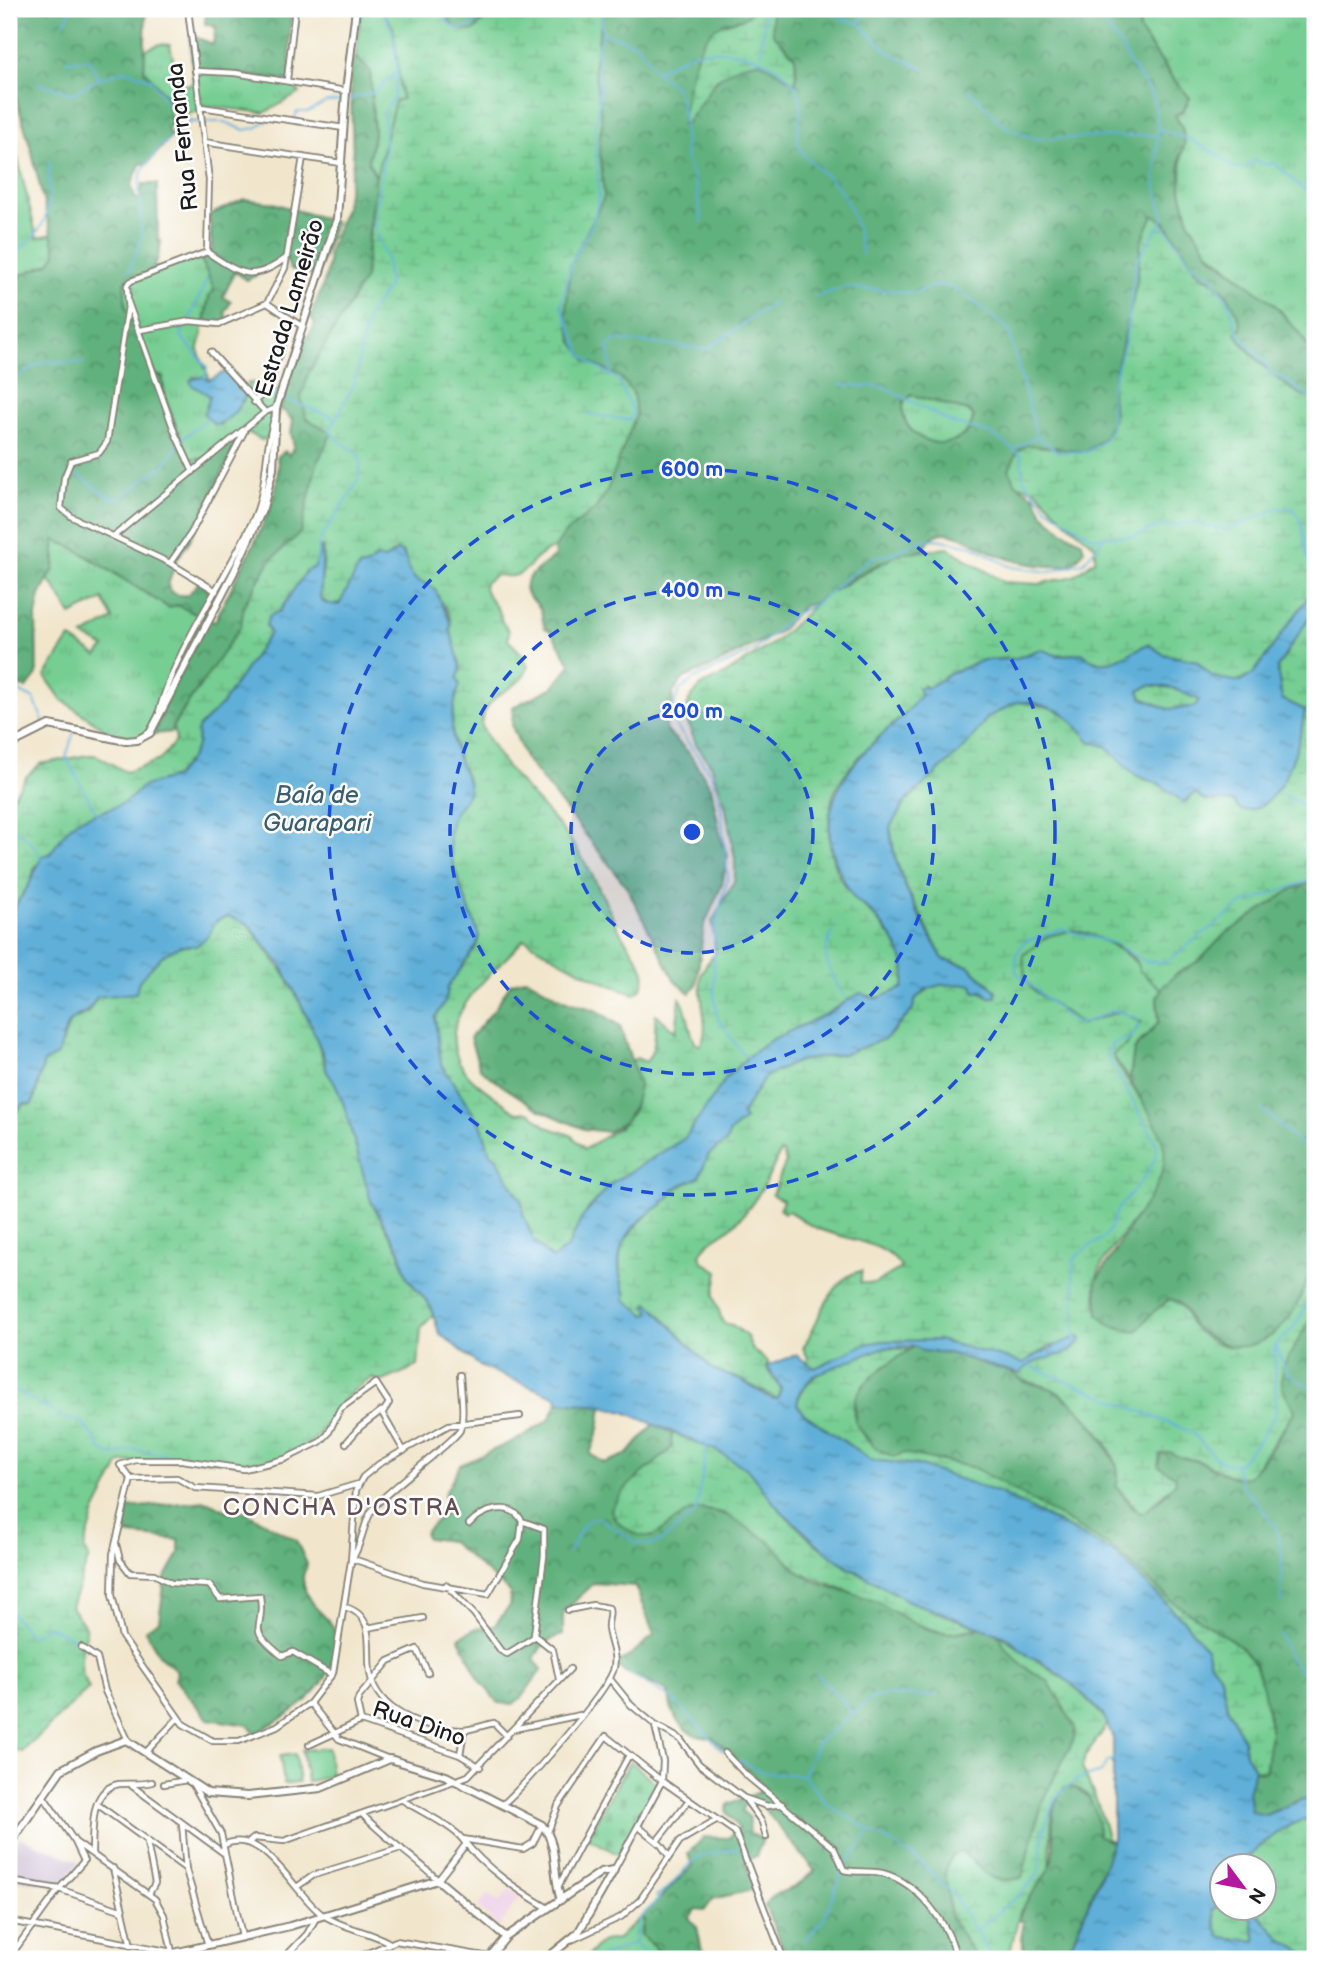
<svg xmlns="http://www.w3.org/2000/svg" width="1324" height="1968" viewBox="0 0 1324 1968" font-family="'Balsamiq Sans',sans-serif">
<defs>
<pattern id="grass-tufts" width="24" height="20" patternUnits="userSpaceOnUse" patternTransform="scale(1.75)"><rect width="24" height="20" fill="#76ce93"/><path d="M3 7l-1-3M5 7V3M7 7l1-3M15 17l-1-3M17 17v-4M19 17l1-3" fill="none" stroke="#66b07e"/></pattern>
<pattern id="forest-crowns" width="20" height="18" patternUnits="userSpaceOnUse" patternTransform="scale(1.75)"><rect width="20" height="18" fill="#60b17d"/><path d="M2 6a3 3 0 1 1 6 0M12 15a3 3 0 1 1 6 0" fill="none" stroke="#4e8f66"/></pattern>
<pattern id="wetland-marsh" width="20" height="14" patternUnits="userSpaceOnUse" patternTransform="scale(1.75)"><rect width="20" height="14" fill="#76ce93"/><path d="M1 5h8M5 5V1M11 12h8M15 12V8" fill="none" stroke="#66b07e"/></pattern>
<pattern id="cemetery-stones" width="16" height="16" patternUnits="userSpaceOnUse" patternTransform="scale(1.75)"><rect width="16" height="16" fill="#76ce93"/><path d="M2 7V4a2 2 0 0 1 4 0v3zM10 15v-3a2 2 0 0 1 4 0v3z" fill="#66b07e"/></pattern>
<pattern id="water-ripples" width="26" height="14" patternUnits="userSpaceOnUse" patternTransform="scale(1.75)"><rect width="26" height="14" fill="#5eafd9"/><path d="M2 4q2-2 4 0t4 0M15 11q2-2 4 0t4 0" fill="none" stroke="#4d8eaf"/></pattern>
</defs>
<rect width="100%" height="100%" fill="#fff"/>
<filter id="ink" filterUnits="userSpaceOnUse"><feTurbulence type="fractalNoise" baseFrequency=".0143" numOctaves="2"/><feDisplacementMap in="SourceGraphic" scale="14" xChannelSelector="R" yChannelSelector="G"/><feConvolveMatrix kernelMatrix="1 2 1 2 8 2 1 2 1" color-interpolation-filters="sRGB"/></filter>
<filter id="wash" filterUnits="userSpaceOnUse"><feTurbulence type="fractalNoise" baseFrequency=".00686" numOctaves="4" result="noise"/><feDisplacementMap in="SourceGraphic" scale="28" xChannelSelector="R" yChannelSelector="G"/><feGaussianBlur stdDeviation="1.57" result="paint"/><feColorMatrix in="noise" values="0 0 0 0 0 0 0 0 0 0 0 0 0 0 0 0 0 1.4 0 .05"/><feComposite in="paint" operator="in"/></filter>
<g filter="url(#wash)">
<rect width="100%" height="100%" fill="#f1e6cc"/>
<!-- built -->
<path fill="#eed0e8" d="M 510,1889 L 520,1897 L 499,1927 L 478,1907 L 487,1894 L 499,1902 Z"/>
<!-- industrial -->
<path fill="#ccbed4" d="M 19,1837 L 39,1845 L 79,1862 L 58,1886 L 9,1879 L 9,1856 Z"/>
<!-- grass -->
<path fill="url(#grass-tufts)" stroke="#497558" stroke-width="2" d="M 361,9 L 381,9 C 392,26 400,45 400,66 C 400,78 397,87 403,99 L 395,101 L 376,177 L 368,161 L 374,134 L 370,71 L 356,57 Z
M 1138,9 L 1268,9 L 1273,12 L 1301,9 L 1315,17 L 1315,358 L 1281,311 L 1203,247 L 1184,213 L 1181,190 L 1182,148 L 1175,115 L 1183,111 L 1179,86 L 1140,31 Z
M 160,44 L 170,45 L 177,78 L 183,86 L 193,83 L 192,69 L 290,80 L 300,93 L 264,113 L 201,105 L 200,111 L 185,114 C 168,102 159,86 144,70 L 145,50 Z
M 9,122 L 37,238 L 52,234 L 56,254 L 50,263 L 9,280 Z
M 201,259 L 214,289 C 202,307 206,331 198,350 L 210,380 L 193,377 L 192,385 L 208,393 L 211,399 L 205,412 L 220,425 C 233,414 249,401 248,383 L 267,383 L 286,396 L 268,437 L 262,440 L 249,433 L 229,440 L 206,458 L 192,460 C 178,448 163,396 163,378 L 155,375 L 126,311 L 124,282 L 153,269 Z
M 912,395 L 968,411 L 974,417 C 963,462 894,444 904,401 Z
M 54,540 L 74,548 L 169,608 L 177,605 L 208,619 L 163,707 L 155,734 L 137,738 L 115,736 L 62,700 L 45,676 L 70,638 L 97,656 L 105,647 L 83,636 L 113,619 L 103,599 L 71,615 L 54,586 L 48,581 L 55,563 Z
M 1073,930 C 1112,939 1136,959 1161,989 L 1157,998 L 1159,1022 C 1154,1031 1146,1035 1140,1042 C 1131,1053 1132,1067 1130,1080 L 1112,1054 L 1127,1044 L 1110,1012 L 1082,1024 L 1033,990 L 1025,979 L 1023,955 L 1048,936 Z
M 641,1917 L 644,1920 L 641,1935 L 667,1959 L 584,1959 L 603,1941 L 618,1939 Z"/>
<!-- forest -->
<path fill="url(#forest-crowns)" stroke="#3e664c" stroke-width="2" fill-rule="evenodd" d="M 9,9 L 146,9 L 144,70 L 167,97 L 172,123 L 167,129 L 171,136 L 168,140 L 148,163 L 140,164 L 131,186 L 136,199 L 139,200 L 143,184 L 157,184 L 158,240 L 161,241 C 157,273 152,272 124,282 L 126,310 L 130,311 L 155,375 L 163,377 L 162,390 L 189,458 L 206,458 L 236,438 L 237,443 L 190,540 L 176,561 L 168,585 C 169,595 179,596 188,595 L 199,582 L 216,595 L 204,618 L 177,605 L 169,608 L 74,548 L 54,540 L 54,569 L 40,595 L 36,616 L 37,675 L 27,688 L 9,684 L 9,280 L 50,263 L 56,254 L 31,149 L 9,74 Z
M 206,9 L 293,9 L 294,17 L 290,21 L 290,80 L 192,69 L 190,35 L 213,44 L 216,27 L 205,24 Z
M 452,9 L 493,9 L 474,32 L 458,32 L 449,21 Z
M 603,9 L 754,9 L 746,18 L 727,22 L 698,54 L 694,69 L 694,110 C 708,89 734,52 765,63 C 776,67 783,76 793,82 L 797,78 L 795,57 L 773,34 L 771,9 L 1138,9 L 1140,31 L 1170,75 L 1190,98 L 1183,111 L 1175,115 L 1182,127 L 1185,144 L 1180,156 L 1181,190 L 1189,222 L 1210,255 L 1273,303 L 1301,335 L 1315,358 L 1315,399 C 1291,397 1246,351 1234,330 L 1240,321 L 1225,292 L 1211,279 L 1199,274 L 1165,222 L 1153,215 L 1141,242 L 1137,282 L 1112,388 L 1114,418 L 1105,437 L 1086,452 L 1062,451 L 1056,447 L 1018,451 L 1009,470 L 1016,484 L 1035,496 L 1043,514 L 1063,531 L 1082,542 L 1084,550 C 1074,567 1067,567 1048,566 C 1031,565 1017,562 1000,556 C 979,549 939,512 924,550 C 893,555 868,568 841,585 C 828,593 818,604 803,606 L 779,632 L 713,666 L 684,678 L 673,693 L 672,711 L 666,722 L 666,730 L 688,752 L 711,787 L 722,843 L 728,854 L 722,885 L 704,926 L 696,985 L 690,993 L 675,981 L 626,886 L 525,758 L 512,726 L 513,707 L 552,688 L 571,665 L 551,631 L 545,628 C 542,622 543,617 541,611 C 539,604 531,600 527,594 C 518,578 547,564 555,556 L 554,549 L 565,533 L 595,509 L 606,493 L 636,414 L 633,393 L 620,377 L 587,361 L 573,342 L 566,315 L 570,266 L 604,197 L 599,142 L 602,123 L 594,68 ZM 912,395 L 968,411 L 974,416 C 964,462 894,444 904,401 Z
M 356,57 L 370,71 L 374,134 L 368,161 L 376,177 L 376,195 L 371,208 L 365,278 L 309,372 L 306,418 L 332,433 L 317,463 L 301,532 L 270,561 L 244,605 L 241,626 L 173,725 L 172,732 L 155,734 L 163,707 L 208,619 L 215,622 C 232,579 287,500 277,457 L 285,451 L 289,455 L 294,446 L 291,433 L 293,421 L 281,408 L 286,396 L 282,393 C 289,379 292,361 298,348 C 303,339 312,334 315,324 L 311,317 C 316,297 331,276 328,254 L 346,205 L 353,161 L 350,67 Z
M 244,199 L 273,203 L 335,222 L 317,277 L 290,269 L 287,260 L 247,280 L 235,272 L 223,297 L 231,302 L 225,312 L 228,322 L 218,325 L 205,320 L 209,296 L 214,289 L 201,259 L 211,254 L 212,249 L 209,215 Z
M 1315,882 L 1315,1266 C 1306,1280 1302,1295 1295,1309 C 1280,1336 1247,1356 1219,1342 C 1212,1338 1196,1332 1192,1325 C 1186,1314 1185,1300 1168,1300 L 1136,1332 L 1109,1325 L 1098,1314 L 1096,1281 L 1158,1182 L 1163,1160 L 1158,1129 L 1130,1080 L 1134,1050 L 1159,1022 L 1157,998 L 1166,981 L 1200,960 L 1224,935 L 1277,899 L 1294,888 Z
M 526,978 L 566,1001 L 598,1011 L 620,1026 L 639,1086 L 638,1098 L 626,1121 L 608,1132 L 584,1129 L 538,1109 L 504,1087 L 480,1069 L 470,1038 L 494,1010 L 510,984 Z
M 1315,1311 L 1315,1806 L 1301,1799 L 1265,1815 L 1251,1812 L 1248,1792 L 1255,1769 L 1260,1772 L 1266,1769 L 1270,1722 L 1267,1707 L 1255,1665 L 1239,1645 L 1172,1602 L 1114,1549 L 997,1480 L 974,1468 L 941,1460 L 894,1457 L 875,1448 L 856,1424 L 855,1399 L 864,1383 L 887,1362 L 915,1346 L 948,1353 L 1010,1372 L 1025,1382 L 1050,1388 L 1076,1406 L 1100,1435 L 1119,1469 L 1120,1478 L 1116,1486 L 1134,1509 L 1146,1511 L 1169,1491 L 1168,1475 L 1158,1466 L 1160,1454 L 1170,1452 C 1181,1460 1192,1458 1205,1464 C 1215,1469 1230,1478 1241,1478 C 1256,1479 1286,1425 1295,1411 L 1282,1387 L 1282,1368 Z
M 558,1402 L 602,1406 L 599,1429 L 590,1454 L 605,1463 L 628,1454 L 654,1424 L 672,1433 L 672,1447 C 652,1470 625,1482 611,1510 L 615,1519 L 634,1534 L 662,1530 C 690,1491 742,1517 770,1542 C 781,1551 789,1565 800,1573 C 822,1588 852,1591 876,1601 C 900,1611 920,1633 949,1633 C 961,1633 974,1629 986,1627 L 1000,1637 L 1021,1664 L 1049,1682 L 1075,1727 L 1074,1739 L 1043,1800 L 1022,1878 C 999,1882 987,1881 974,1861 L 948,1887 L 951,1918 L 977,1959 L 788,1959 L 765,1906 L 773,1895 L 795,1887 L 815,1871 L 762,1806 L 748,1799 L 742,1811 L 750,1818 L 749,1833 L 763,1839 L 756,1856 L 745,1862 L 756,1892 L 751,1890 L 713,1899 L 705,1910 L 696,1909 L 689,1918 L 697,1927 L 702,1951 L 723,1959 L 667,1959 L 641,1935 L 644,1920 L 641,1917 L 692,1866 L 688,1854 L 704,1837 L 728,1838 L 739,1829 L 726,1811 L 728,1804 L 760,1792 L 761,1783 L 712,1737 C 693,1741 677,1723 671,1707 C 670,1702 670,1695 667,1691 C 664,1688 628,1676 618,1667 L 616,1663 L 628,1657 L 654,1635 L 635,1586 L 593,1583 L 563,1613 L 563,1635 C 550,1638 538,1647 534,1660 L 542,1669 L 521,1698 L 513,1704 L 498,1703 L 479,1679 L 459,1638 L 476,1628 L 494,1626 L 510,1605 L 510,1592 L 450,1541 L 427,1538 L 424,1533 L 451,1506 L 444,1495 L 460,1465 L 518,1439 L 549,1420 Z
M 206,1501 L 232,1513 L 244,1511 L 296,1540 L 307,1564 C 307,1570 302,1573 303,1578 C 305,1608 327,1612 336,1632 C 339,1639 336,1646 335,1653 C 326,1695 290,1714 255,1734 L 248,1725 L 208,1719 L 175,1680 L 177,1671 L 160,1656 L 145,1630 L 159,1621 L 165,1578 L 179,1554 L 179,1540 L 123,1534 L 128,1508 Z
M 1070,1787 C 1093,1792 1099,1813 1099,1835 L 1112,1841 L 1109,1854 L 1065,1959 L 1027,1959 L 1021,1939 L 1024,1921 L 1019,1921 C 1022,1900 1041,1887 1049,1868 C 1062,1841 1041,1818 1064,1788 Z"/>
<!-- wetland -->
<path fill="url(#wetland-marsh)" stroke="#497558" stroke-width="2" d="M 381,9 L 444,9 C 450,28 456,30 474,31 L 493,9 L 603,9 L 594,68 L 602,123 L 599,142 L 604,197 L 570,266 L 566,315 L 573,342 L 587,361 L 620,377 L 633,393 L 636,414 L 606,493 L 595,509 L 565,533 L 554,549 C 538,550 532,569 517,575 C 509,578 503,575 495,575 L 485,583 L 484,589 L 500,613 L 502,622 L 509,631 L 508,640 L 523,655 L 528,667 C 517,695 490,686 481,723 C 497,768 543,802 571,841 C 591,868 604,900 619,930 C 627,947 661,976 635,994 C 594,980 560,961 524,939 C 496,973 429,1016 463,1068 C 475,1086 500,1099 517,1113 L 529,1112 L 547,1127 L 571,1135 L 585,1149 L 620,1127 L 633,1112 L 639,1086 L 632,1060 L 637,1058 L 646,1062 C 658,1047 654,1030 656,1014 L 676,1032 L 680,998 C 690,1011 687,1029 696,1044 L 700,1045 C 712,1030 697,995 701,975 C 704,964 711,960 716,952 L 712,922 L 735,880 L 735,858 L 725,804 L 711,765 L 696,744 L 685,716 L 689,700 L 702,685 L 724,675 L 776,641 L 823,597 L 899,554 L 948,548 L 1004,582 L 1039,584 L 1074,576 L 1095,560 L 1095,546 L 1063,519 L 1036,490 L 1016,484 L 1009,470 L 1018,451 L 1028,445 L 1086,452 L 1099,444 L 1109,431 L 1114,418 L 1112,388 L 1137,282 L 1141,242 L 1153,215 C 1167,219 1184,252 1192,265 C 1200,279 1215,280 1225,293 C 1232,301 1240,317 1241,328 L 1235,332 C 1246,352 1291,397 1315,399 L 1315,588 L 1253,674 L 1235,683 L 1213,677 L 1196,661 L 1163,654 L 1151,646 L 1116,661 L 1102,663 L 1080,655 L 1049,654 L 1041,649 L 1014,659 L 983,660 L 951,673 L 928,688 L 923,685 C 921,689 922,692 921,696 C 916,707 900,718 891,726 C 873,742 837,775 832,800 C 827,827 827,863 846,887 C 869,916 915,945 903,988 L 881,998 L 863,995 L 851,998 L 826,1014 L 771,1040 L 749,1056 L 727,1077 L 685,1138 L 612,1183 L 588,1209 L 568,1247 L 552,1259 L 534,1241 L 523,1214 L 522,1203 L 490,1153 L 482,1127 L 441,1064 L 435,1018 L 446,1000 L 448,987 L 477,945 L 479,936 C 468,898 441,859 452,819 C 455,806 463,796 469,784 C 452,748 446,723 460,685 L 457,679 L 461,668 L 450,629 C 456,603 420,590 410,573 C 407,566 407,559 403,552 L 394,552 L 385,559 L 376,558 L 368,565 L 359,567 L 342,602 L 331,605 L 320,598 L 324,556 L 320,548 L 315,567 L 306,572 L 279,612 L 270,615 L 266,625 L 271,633 L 222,704 L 198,728 L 197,745 L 190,759 L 175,777 L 141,787 L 135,796 L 113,810 L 73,824 L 50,854 L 35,867 L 29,885 L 9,915 L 9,802 L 26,777 L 40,764 L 88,755 L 96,755 L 126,772 L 160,760 L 176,740 L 173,726 L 241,626 L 244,605 L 270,561 L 301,532 L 317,463 L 332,433 L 306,418 L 301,397 L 309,372 L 365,278 L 376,177 L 395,101 L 402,99 L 393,27 Z
M 754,9 L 771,9 L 773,34 L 795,57 L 796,83 L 760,61 L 739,66 L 716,80 L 684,127 L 682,125 C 685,100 693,43 716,28 C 730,19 744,23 754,9 Z
M 1315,608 L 1315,882 L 1294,888 L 1224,935 L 1200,960 L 1176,974 L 1161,989 L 1139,970 L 1135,959 L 1116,946 L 1086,933 L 1073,930 L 1048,936 L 1023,955 L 1025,979 L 1033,990 L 1082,1024 L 1121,1011 L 1141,1022 L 1127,1044 L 1112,1055 C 1127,1084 1154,1111 1163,1143 C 1177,1191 1102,1243 1096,1281 C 1095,1291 1097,1304 1098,1314 L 1109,1325 L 1136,1332 L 1152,1313 L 1170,1299 C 1190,1307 1183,1317 1193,1327 C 1225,1359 1267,1350 1291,1315 C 1302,1299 1305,1282 1315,1266 L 1315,1311 L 1282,1368 L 1282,1387 L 1295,1411 L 1249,1477 C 1228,1480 1219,1468 1201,1462 C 1189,1457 1181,1460 1170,1452 L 1160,1454 L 1158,1466 L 1175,1476 L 1176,1482 L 1146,1511 L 1140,1513 L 1116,1486 C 1130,1460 1075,1398 1050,1388 C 1035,1382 1023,1383 1010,1372 L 1020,1374 C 1033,1354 1063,1359 1079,1343 L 1073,1338 L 1067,1344 L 1049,1346 L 1024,1363 L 937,1340 L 884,1341 L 866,1344 L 815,1368 L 807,1364 L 808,1358 L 803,1348 C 817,1325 831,1275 862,1271 L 860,1283 L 875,1283 L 901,1268 C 887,1241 843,1240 817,1228 C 806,1224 799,1217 788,1211 L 784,1213 L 780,1209 L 783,1200 L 772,1195 L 786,1162 L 783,1153 L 780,1152 C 769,1178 753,1208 732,1226 C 720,1237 706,1240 700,1255 L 702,1261 L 718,1271 L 714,1296 L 723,1323 L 732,1325 L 746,1335 L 753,1350 L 768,1362 L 767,1369 L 781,1388 L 777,1399 L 739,1379 L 713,1370 L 649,1304 L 651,1313 L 646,1316 L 624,1299 L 626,1294 C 608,1253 628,1227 663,1204 L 661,1201 L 671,1196 L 673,1190 L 688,1183 L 709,1154 L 726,1142 L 730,1132 L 745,1119 L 741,1116 L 765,1077 L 798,1061 L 844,1054 L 891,1034 L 912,1011 L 916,998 L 935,985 L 966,982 L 989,997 L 990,985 L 968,966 L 943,959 L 905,885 L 895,857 L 890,827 L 906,801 L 965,747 L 988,717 L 1017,702 L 1052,707 L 1073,720 L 1090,741 L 1107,747 L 1135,775 L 1159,784 L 1186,802 L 1195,793 L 1204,800 L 1234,802 L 1240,810 C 1281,816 1299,740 1305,710 L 1282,699 L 1277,668 Z
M 1150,685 L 1173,688 L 1199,700 L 1195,707 L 1168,709 L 1142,698 L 1139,691 Z
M 228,916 L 248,924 L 288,979 L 316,1036 L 327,1072 L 335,1083 L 344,1105 L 371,1201 L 399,1251 L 407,1278 L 430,1305 L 433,1315 L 421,1328 L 418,1366 L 381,1382 L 372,1378 C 360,1386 348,1394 339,1406 C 329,1420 320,1437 305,1447 C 264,1475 228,1459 185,1459 C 163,1459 141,1462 120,1463 L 95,1512 L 84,1549 L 89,1557 L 71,1607 C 76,1614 81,1620 85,1627 C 91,1639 70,1658 89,1688 L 22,1752 L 9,1748 L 9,1119 L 24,1104 L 30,1105 L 34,1100 L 44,1062 L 58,1054 L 70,1021 L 88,1013 L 97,997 L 112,993 L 123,995 C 136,983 148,966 162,956 C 180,943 205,941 216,921 Z
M 882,1348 L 911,1349 C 874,1372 824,1403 875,1447 C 880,1453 888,1453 894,1457 L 903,1453 L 974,1468 L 997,1480 L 1114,1549 L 1172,1602 L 1239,1645 L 1255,1665 L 1263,1688 L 1271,1733 L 1265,1771 L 1255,1769 L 1245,1754 L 1243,1740 L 1227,1707 L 1221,1677 L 1210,1663 L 1206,1649 L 1185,1622 L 1114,1552 L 1000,1493 L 917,1465 L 871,1460 L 803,1413 L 797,1404 C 805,1369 850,1358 882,1348 Z
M 672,1433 L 715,1450 L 747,1469 L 778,1508 L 814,1543 L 849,1568 L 909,1601 L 979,1628 L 948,1633 L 931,1629 L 913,1623 L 877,1602 L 800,1573 L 769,1541 L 723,1513 L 703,1509 L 688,1512 L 653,1536 C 636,1538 617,1526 611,1510 C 626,1479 651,1471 672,1447 Z
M 999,1634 L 1073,1685 L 1106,1719 L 1108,1724 L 1085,1756 L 1082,1768 L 1098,1804 L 1108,1841 L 1098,1835 C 1099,1814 1090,1782 1064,1788 L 1052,1807 L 1050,1868 L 1020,1911 L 1011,1948 L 1001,1959 L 977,1959 L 951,1918 L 945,1872 L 952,1855 L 963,1852 C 987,1873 985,1885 1022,1878 L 1043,1800 L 1074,1739 L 1075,1727 L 1049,1682 L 1021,1664 L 1005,1647 Z
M 1315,1818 L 1315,1959 L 1281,1939 L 1253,1909 L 1264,1909 L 1264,1867 L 1234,1867 L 1241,1858 L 1245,1858 C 1266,1843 1288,1819 1315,1818 Z
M 1222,1904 L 1222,1909 L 1238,1909 L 1252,1918 L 1256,1942 L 1219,1937 L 1213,1910 Z"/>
<!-- cemetery -->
<path fill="url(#cemetery-stones)" stroke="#497558" stroke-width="2" d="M 630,1761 L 658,1785 L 619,1855 L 587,1837 Z"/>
<!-- park -->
<path fill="#76ce93" stroke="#497558" stroke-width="2" d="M 328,1748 L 331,1776 L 307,1782 L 302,1750 Z
M 295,1754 L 299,1782 L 284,1784 L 280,1756 Z"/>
<!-- water -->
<path fill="url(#water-ripples)" stroke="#3d667a" stroke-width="2" fill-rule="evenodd" d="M 226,371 L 246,395 C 239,407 229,423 215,425 L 204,414 L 210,396 L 192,385 L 190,380 L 202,377 L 210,380 Z
M 323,546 L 320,598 L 324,603 L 339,605 L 359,567 L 368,565 L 376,558 L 385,559 L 398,550 C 408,556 405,561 409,570 C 414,584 425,580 435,589 L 451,624 L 450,629 L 461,668 L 457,679 L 460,685 C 450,711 449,738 460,764 C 463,772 470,781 469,790 C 469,798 454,808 451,821 C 443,861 468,899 479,936 L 477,945 L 448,987 L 446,1000 L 435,1018 L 441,1064 L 482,1127 L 490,1153 L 496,1157 L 522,1203 L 523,1215 L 534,1241 L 552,1259 L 568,1247 L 581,1219 L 612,1183 L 685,1138 L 727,1077 L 749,1056 L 771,1040 L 827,1014 L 860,993 L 876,999 L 903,988 C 912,957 888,930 868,909 C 863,904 855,902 852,895 C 804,818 838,771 900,719 C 908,713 913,702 921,695 L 918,687 L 928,688 L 951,673 L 983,660 L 1014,659 L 1041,649 L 1058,656 L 1082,653 C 1104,675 1127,653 1148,644 L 1163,654 L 1196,661 L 1213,677 L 1240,682 L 1253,674 L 1315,588 L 1315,608 L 1277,668 L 1282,699 L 1305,710 C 1301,741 1281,816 1240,810 L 1234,802 L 1204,800 L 1195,793 L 1183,802 L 1159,784 L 1135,775 L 1107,747 L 1090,741 L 1063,712 L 1033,702 L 1017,702 L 988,717 L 965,747 L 906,801 L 890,827 C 893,875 921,919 943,959 L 968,966 L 996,991 L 996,997 L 989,997 L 984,991 L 975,992 L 972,984 L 940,985 L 927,989 L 916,998 L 912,1011 L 885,1039 L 844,1054 L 798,1061 L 765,1077 L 741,1115 L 745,1119 L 730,1132 L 726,1142 L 709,1154 L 699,1177 L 673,1189 L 668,1200 L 662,1201 L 663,1204 C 628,1224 607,1254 626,1294 L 624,1299 L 646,1315 L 651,1312 L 646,1306 L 649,1303 L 713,1370 L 739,1379 L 772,1399 L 777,1399 L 781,1388 L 767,1366 L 796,1355 L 815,1368 L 866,1344 L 883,1341 L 938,1340 L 1023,1363 C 1042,1351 1059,1344 1078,1336 L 1081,1339 C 1070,1362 1034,1353 1020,1374 L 948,1353 L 922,1351 L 915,1346 L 882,1348 L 814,1375 L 800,1391 L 797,1404 L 803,1413 L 871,1460 L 917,1465 L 1000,1493 L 1114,1552 L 1185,1622 L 1206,1649 L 1210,1663 L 1221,1677 L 1227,1707 L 1243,1740 L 1245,1754 L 1255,1769 L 1248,1792 L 1251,1812 L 1266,1815 L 1306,1798 L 1308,1804 L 1315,1806 L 1315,1818 C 1288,1819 1266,1843 1245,1858 L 1240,1858 L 1234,1866 L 1222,1867 L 1222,1904 L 1213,1910 C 1215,1918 1216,1932 1220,1937 L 1256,1941 L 1252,1918 L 1238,1909 L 1253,1909 L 1281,1939 L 1315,1959 L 1065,1959 L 1101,1876 L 1113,1839 L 1113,1738 L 1103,1714 L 1073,1685 L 1040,1660 L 1029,1657 L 1009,1638 L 909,1601 L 831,1556 L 778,1508 L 747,1469 L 715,1450 L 625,1412 L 591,1404 L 558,1402 L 557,1397 L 481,1367 L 439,1333 L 430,1305 L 407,1278 L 400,1251 L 371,1201 L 344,1105 L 335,1083 L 327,1072 L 324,1057 L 308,1018 L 281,965 L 248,924 L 228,916 L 216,921 L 208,936 L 196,946 L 180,946 L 162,956 L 139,981 L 136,993 L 97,997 C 84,1019 87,1008 71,1020 C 64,1026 61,1045 58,1054 L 44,1062 L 32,1104 L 24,1104 L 9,1119 L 9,915 L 29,885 L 42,856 L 50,854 C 56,845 69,824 78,820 C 100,810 126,809 141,787 L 175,777 L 190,759 L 197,745 L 198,728 L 222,704 L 270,633 L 266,625 L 270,615 L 279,612 L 306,571 L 315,567 ZM 1150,685 L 1173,688 L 1199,700 L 1194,707 L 1168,709 L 1142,698 L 1139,691 Z"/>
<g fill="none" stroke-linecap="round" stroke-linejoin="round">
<!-- stream -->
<path stroke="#5eafd9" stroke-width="2" d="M 440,9 C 454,41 472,29 491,9
M 824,9 L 842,19 L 859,23 L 888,52 L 924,69
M 860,22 L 868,9
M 64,23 L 71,9
M 603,33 L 637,44 L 656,71 L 677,88 L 683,111 L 686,158 L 695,182 L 702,222
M 761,55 L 765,9
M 66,61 L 89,59 L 99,78
M 656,71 C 668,66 682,56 694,53 C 727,44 793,60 800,99 C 803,115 793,137 802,152 C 810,163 823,172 833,182 C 851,201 858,230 863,255
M 39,83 L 72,94 L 96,80 L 125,70 L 151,79 L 173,111 L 193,122 L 225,122 L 244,130 L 256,128 L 269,119
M 969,90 L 1007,128 L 1036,139 L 1157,135
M 348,99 L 375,92 L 396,72
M 294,121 L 297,112 L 308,112 L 326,102 L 343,101
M 1158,129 L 1191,140 L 1220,156 L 1233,168 L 1247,167 L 1254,160 L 1266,165 L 1274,162 L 1302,188 L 1314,194
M 1163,225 L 1193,265 L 1210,275 L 1229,303 L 1238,333 L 1264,361 L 1271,373 L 1289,382 L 1315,402
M 9,257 C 51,228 51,211 49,162
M 129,271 L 142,238 L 139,188 L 142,170 L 161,146 L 191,122
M 815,297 L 844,287 L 915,293 L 933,286 L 943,285 L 959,291 L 1008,328 L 1037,437 L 1058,452 L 1087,452 L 1103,441 L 1112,427 L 1111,389 L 1125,342 L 1136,262 L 1164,218 L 1155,184 L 1158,129 L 1154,98 L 1129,62 L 1121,46 L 1093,9
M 189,320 L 207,279
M 185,324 L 181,336 L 207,367 L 205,378
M 611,373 L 608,347 L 615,340 L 707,349 L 775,302
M 9,382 L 43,362 L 83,363
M 841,385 L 884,387 L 952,423 L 990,433 L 1021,455 L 1023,478 L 1047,508 L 1092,537 L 1134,536 L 1154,528 L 1191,523 L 1228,530 L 1277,508 L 1292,508 C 1310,525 1300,556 1315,574
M 249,390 L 259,394
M 264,397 L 276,398
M 281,398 L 335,418
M 589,414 L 629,420 L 633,412 L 618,380 L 592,364 L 581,353 L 561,305 L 572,262 L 593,222 L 599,197 L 595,130 L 599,102 L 597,48 L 603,33 L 601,24 L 604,9
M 1017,448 L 1036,437
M 76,474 L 111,498 L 119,498 L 165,464 L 183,438 L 208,419
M 317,565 C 318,557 317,550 319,543 C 328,519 372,480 358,454 L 333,436 L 330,430 L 354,384 L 368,315 L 389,286 L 386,258 L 375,229 L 375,212 L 385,150 L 384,111 L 394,98 L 397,69 L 392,29 L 381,9
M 9,686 L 34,699 L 45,726
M 74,732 L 66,757 L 98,816
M 1279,793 L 1315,811
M 9,826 C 21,833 37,845 41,860
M 833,931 C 816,964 835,975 847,1003
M 748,1057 L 742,1053 L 718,1019 L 714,995 L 714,929 L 728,878 L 720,801 L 711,774 L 676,726 L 674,706 L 679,691 L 694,679 L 755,650 L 794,615 L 817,603 L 872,557 L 888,555 L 922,540 L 937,539 L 973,546 L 1011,567 L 1050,572 L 1084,562 L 1104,537
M 1262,1109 L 1315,1157
M 1075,1339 L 1073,1262 C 1080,1248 1097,1245 1107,1234 C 1113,1226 1113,1216 1118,1209 C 1131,1193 1159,1166 1157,1145 L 1107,1055 L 1112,1044 L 1132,1037 L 1138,1026 L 1137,1018 L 1115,1010 L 1083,1023 L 1074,1023 L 1016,972 L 1016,955 L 1024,942 L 1062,929 L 1113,943 L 1147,962 L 1166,962 L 1244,903 L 1315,879
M 1275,1345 L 1287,1373 L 1315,1390
M 835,1360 L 858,1349
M 1030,1366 L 1191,1432 L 1217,1459 L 1227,1464 L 1239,1463 L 1260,1439 L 1276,1413 L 1274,1346 L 1292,1330 L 1304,1311 L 1315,1281
M 9,1387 L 66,1419 L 82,1421 C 86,1431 98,1438 99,1448 C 114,1458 116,1456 130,1449 L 195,1460 L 202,1456
M 1235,1465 L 1242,1486 L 1275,1524 L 1282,1552 L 1281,1601
M 569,1552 L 585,1523 L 593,1518 L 599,1518 L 635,1542 L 650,1545 L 660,1542 L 696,1512 L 707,1445
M 9,1610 L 29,1634 L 36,1634 L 48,1626 L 67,1635 L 81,1646
M 1280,1634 L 1287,1653 L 1315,1691
M 629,1673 L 671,1698 L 723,1751
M 817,1675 L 843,1700 L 851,1714
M 735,1761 L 743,1762 L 761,1772 L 803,1775 L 828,1805 L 916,1858 L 952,1893 L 987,1948 L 991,1959
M 804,1773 L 817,1743 L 872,1698 L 891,1695 L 937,1696
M 976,1931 L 1022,1892 L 1038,1874 L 1044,1829 L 1055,1798 L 1076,1780 L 1101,1772 L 1107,1762 L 1115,1759
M 804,1941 L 824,1919 L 844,1867 L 870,1832
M 634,1943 L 639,1919 L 659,1899 L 656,1896 C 674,1889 684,1864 700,1857 C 711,1851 726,1852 738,1848
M 635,1944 L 653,1959
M 594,1959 L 633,1944"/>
</g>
</g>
<g filter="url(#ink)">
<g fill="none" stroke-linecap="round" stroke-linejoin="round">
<!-- minor casing -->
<g stroke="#868174" stroke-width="8">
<path id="minor" d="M 188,9 L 209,180 L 207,252 L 131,281 L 127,285 L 128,302 L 175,433 L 193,472
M 195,71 L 235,73 L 346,91
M 287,80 L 295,9
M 201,107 L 344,128
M 204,142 L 341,163
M 207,252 C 239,273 251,284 286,258
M 128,306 L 107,442 L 99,453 L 71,461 L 64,478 L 61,508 L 72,517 L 170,563 L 216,591
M 303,327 L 267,303 L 285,268 L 303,157
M 140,330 L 190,321 L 219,324 L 267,303
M 211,352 L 265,412
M 254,402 L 268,389 L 291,319
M 114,536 L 265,412 L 276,408
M 170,563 L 191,533 L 244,432
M 159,711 C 178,643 225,582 254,518 C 268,486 264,451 274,419
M 346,1443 L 360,1427 L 381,1411 L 404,1451
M 131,1479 L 113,1554 L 112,1595 L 122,1637 L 183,1724 L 213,1741 L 239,1741 L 277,1726 L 310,1703 L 333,1673 L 351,1561 L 356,1490 L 363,1477 L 379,1464 L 449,1425 L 520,1416
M 131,1479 L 120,1465 L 136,1460 L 182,1460 L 244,1469 L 285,1459 L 320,1442 L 328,1434 L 340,1409 L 376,1383 L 389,1403 L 383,1412
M 131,1479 L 177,1478 L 195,1488 L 318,1496 L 358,1484
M 522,1521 L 544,1529 L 544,1556 L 534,1635 L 553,1650 L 559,1679
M 116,1544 L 120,1560 L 130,1573 L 154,1574 L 171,1583 L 209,1585 L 220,1599 L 260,1596 C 266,1632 243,1624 282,1656 L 293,1652 L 332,1675
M 353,1559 L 423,1583 L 488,1594 L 520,1539 L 522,1521 C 511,1500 481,1510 469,1524
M 351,1561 C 363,1545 362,1522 375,1506 C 387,1491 458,1438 460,1430 C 465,1414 461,1392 460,1375
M 446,1585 L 474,1614 L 501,1651 L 507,1654 L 534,1637
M 345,1607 C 381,1617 363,1656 372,1681 C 384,1715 430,1730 462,1730 C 472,1730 484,1725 494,1723 L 507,1736
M 367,1628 L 423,1618
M 81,1647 L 97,1658 L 105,1691 L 128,1740
M 610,1679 L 631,1705 L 655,1725 L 680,1739 L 699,1764 L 744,1798 L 767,1806 L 782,1804
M 310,1703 L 339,1739 L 389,1759
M 361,1721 L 357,1703 L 359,1697 L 389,1661 L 417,1649 L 428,1673
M 514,1729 L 580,1715
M 309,1745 L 361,1721 L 460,1755 L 480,1767
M 147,1751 L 178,1718
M 725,1753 L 747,1776 L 834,1848 L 844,1870 C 857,1873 870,1870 882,1873 C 918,1882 949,1924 957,1959
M 460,1755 L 464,1730
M 192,1783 L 221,1834 L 242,1937
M 164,1784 L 187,1780
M 132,1786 L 225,1854
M 745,1799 L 762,1822 L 766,1837
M 404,1801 C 419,1811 453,1826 463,1840 C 486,1869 516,1889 548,1908
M 97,1804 L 186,1869
M 502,1805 C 524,1786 604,1696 613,1671 C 618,1656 610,1644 608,1629 C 607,1621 611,1615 609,1608 L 593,1605 L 568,1610
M 363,1815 C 387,1840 413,1856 438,1880 L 466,1844
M 182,1823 L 186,1870 L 208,1945
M 639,1827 L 661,1845 L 668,1855
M 548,1832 L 558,1806 L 606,1736 L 662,1781 L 735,1832 L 781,1952
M 463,1839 L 523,1849 L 533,1843 L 542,1825
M 657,1841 L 689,1800
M 249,1842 L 254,1838 L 284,1841 L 468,1776 L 570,1669
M 147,1843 L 155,1883 L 149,1894
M 224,1845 C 264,1825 296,1897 323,1915 C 342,1928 368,1931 388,1942
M 92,1852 C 93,1830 89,1789 119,1784 C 130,1783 141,1785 152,1782
M 113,1868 L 131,1946
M 614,1870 L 662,1781 L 663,1761 L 655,1726
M 9,1881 L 59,1889 L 123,1911
M 298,1886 L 314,1875 L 401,1848
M 558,1887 L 629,1755
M 9,1921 L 172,1952 L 164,1915 L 155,1899 L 75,1842 L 44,1797
M 574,1939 L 621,1917 L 640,1900 L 680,1841 L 716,1820
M 183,1952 L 201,1959
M 9,1958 L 59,1889 L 84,1861 L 75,1842
M 283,1959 L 307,1934 L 315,1920
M 354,1959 L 396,1941 L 490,1957"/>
</g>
<!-- tertiary casing -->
<g stroke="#868174" stroke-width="10">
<path id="tertiary" d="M 9,745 L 49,725 L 126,741 L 137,740 L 150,733 L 234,572 L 263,508 L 273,469 L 276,408 L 337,219 L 346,91 L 356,9
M 9,1845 L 61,1770 L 96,1751 L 126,1740 L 208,1793 L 248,1796 L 321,1788 L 390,1759 L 446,1776 L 542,1825 C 559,1844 552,1876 561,1900
M 148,1959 L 290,1926 L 438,1880 L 506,1937
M 488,1959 L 506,1937 L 601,1872 L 614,1870 L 578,1933 L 546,1959"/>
</g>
<!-- minor -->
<use href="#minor" stroke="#fff" stroke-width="4.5"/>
<!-- tertiary -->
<use href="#tertiary" stroke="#fff" stroke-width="6"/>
</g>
</g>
<!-- distance rings -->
<circle cx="692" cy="832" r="121" fill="#1d4ed8" fill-opacity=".12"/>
<g fill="none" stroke="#1d4ed8" stroke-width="3.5" stroke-dasharray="12 9">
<circle cx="692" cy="832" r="121"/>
<circle cx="692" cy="832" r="242"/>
<circle cx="692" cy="832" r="363"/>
</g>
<g text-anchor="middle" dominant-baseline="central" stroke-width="5" stroke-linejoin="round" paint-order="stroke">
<!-- street labels -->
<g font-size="23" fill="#1c1c1c" stroke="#fff">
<text transform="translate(183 137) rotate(-96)">Rua Fernanda</text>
<text transform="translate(290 308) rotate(-73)">Estrada Lameirão</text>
<text transform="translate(419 1724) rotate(19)">Rua Dino</text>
</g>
<!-- water labels -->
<g font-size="24" font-style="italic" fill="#3a5e71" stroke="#fff">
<text x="317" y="795">Baía de<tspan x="317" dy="28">Guarapari</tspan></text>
</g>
<!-- neighbourhood labels -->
<g font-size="24" letter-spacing="2" fill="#624d54" stroke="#fff">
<text x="342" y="1507">CONCHA D'OSTRA</text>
</g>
</g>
<circle cx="692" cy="832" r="10" fill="#1d4ed8" stroke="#fff" stroke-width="3.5"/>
<g font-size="21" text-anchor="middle" font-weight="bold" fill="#1d4ed8" stroke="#fff" stroke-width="5" stroke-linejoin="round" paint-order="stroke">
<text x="692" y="476">600 m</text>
<text x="692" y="597">400 m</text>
<text x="692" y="718">200 m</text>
</g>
<!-- margin -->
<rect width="1324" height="1968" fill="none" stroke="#fff" stroke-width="35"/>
<!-- north arrow -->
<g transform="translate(1243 1887) rotate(122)"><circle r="33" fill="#ffffff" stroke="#a4a4a4" stroke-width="2"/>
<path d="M0-5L12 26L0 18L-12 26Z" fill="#b5179e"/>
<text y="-10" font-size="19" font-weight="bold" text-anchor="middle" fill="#1c1c1c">N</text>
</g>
</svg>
